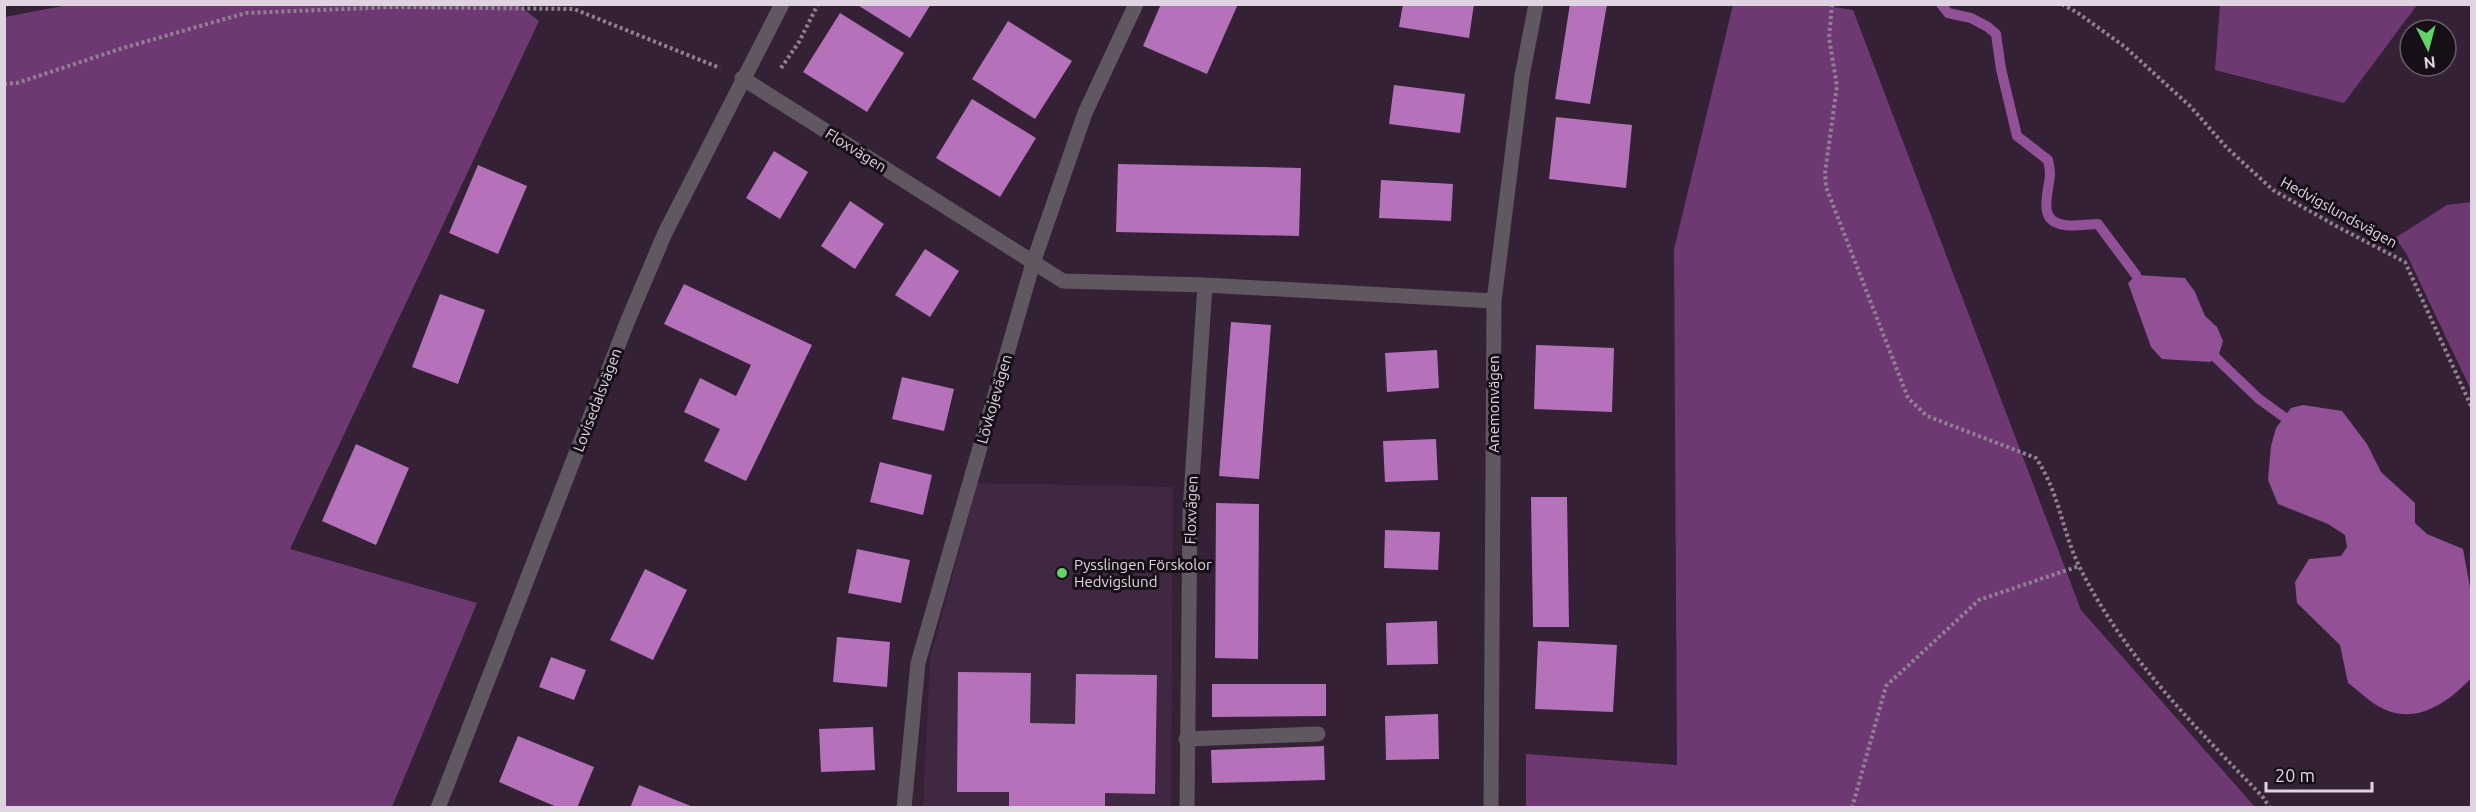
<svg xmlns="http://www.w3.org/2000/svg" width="2476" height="812" viewBox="0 0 2476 812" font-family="Ubuntu,sans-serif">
<rect width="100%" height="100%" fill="#342136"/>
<!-- built -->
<path fill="#402842" d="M 977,483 L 1173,487 L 1171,807 L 923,808 L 930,660 Z"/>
<!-- green -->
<path fill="#6e3972" d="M 73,4 L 517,4 L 539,21 L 290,549 L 477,603 L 392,807 L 5,807 L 5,17 Z
M 1815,4 L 1853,10 L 2081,610 L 2255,807 L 1526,807 L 1526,754 L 1677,765 L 1674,249 L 1733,5 Z
M 2220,5 L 2220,4 L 2417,5 L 2344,103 L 2215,70 Z
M 2471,202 L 2472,202 L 2471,390 L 2406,253 L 2395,238 L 2447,205 Z"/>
<!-- water -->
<path fill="#925097" d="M 2136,275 L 2185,278 L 2195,292 L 2205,316 L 2217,327 L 2223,341 L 2219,354 L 2210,362 L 2162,359 L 2151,347 L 2128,283 Z
M 2303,405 L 2342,411 L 2367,444 L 2381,472 L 2415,503 L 2415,523 L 2427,534 L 2463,549 L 2471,593 L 2471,678 C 2450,701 2418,724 2386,710 C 2373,705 2360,692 2348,683 L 2340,645 L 2297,603 L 2295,582 L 2309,559 L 2341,556 L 2347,547 L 2345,535 L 2328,524 L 2278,504 L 2268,480 L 2271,446 L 2276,428 L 2291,408 Z"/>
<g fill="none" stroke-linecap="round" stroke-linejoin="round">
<!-- stream -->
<path stroke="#925097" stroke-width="10" d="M 1941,4 L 1948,13 L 1971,18 L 1988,27 L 1996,34 L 2001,69 L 2017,136 L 2048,160 C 2049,164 2050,169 2050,174 C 2049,193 2036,222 2065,225 C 2075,227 2088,224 2098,224 L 2136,275
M 2215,357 L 2259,399 L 2284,417"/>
</g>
<!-- building -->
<path fill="#b571ba" d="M 856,4 L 931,4 L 910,38 Z
M 1161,4 L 1238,4 L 1207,74 L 1143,46 Z
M 1403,4 L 1474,4 L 1469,38 L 1399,27 Z
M 1570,4 L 1607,4 L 1590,104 L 1555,99 Z
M 840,13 L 904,53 L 867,112 L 803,72 Z
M 1008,21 L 1072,61 L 1035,119 L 972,79 Z
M 1394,85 L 1465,94 L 1460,133 L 1389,124 Z
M 972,99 L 1036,138 L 1000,197 L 936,158 Z
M 1556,117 L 1632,125 L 1626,188 L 1549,179 Z
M 774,151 L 808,172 L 780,219 L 746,198 Z
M 1118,164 L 1301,168 L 1299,236 L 1116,232 Z
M 478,165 L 527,186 L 498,254 L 449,233 Z
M 1381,180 L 1453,184 L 1451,221 L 1379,218 Z
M 850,201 L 884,224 L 855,269 L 821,246 Z
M 925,249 L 959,271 L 930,317 L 895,295 Z
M 684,284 L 812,345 L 746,481 L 704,461 L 720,429 L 684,412 L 700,378 L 736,396 L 751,365 L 664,324 Z
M 440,294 L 485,310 L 458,384 L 412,367 Z
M 1231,322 L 1271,325 L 1259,479 L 1219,476 Z
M 1536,345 L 1614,348 L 1612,412 L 1534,409 Z
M 1437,350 L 1439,388 L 1387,392 L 1385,353 Z
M 902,377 L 954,389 L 944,431 L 892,419 Z
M 1436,439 L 1438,480 L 1385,482 L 1383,441 Z
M 356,444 L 409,468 L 376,545 L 322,521 Z
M 880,462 L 932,475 L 923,515 L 870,502 Z
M 1531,497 L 1567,497 L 1569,627 L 1533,627 Z
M 1216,503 L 1259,504 L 1258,659 L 1215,658 Z
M 1385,530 L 1440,532 L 1438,570 L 1384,568 Z
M 857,549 L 910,560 L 901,603 L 848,593 Z
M 645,569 L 687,590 L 653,660 L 610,640 Z
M 1437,621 L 1438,664 L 1387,665 L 1386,623 Z
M 837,637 L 890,642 L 887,687 L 833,682 Z
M 1538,641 L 1617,645 L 1613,712 L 1535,709 Z
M 551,657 L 586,670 L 574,700 L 539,687 Z
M 958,672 L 1031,673 L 1030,723 L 1075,724 L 1076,674 L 1157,675 L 1155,794 L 1105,793 L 1105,808 L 1009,808 L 1009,792 L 957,792 Z
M 1212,684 L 1326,684 L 1326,716 L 1212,717 Z
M 1438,714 L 1439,759 L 1386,760 L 1385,716 Z
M 873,727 L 875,770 L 821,772 L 819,729 Z
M 518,736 L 594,767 L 577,808 L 559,808 L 499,782 Z
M 1324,746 L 1325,780 L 1212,783 L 1211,750 Z
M 639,785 L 693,807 L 693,808 L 630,808 Z"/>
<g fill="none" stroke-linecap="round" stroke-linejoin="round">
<!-- path -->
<path stroke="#908091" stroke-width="4" stroke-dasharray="3 3" stroke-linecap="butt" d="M 1832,4 L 1829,38 L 1837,86 L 1825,173 L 1826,187 L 1908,398 L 1927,416 L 2036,458 C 2060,494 2062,532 2080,568 C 2124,656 2194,726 2262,796 L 2270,808
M 2062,4 L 2078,13 L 2125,47 L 2191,107 L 2227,148 L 2273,190 L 2336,226 L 2405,262 L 2472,408
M 781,68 L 799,42 L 818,4
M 4,84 L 17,83 L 123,48 L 246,13 L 394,7 L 574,9 L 720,68
M 1852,808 L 1886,686 L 1979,600 L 2079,566"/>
<!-- lane -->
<path stroke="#605761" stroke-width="15" d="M 1186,739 L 1318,734"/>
<!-- street -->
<path stroke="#605761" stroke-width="15" d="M 742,78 L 1063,281 L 1205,285 L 1494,301
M 438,808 L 628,320 L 665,233 L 782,4
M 904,808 L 918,663 L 1033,263 L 1085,113 L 1136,4
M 1187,808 L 1190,511 L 1205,285
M 1491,808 L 1494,301 L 1522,76 L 1536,4"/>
</g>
<!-- markers -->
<circle fill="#63d468" stroke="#170f18" stroke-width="2" cx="1062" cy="573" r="6"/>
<g text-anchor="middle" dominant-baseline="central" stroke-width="6" stroke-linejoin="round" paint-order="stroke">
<!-- street labels -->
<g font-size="15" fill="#e1d4e2" stroke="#170f18">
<text transform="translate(856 150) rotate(32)">Floxvägen</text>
<text transform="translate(2339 212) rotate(29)">Hedvigslundsvägen</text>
<text transform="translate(994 399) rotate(-74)">Lövkojevägen</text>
<text transform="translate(597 400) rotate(-69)">Lovisedalsvägen</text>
<text transform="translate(1493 404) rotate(-90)">Anemonvägen</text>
<text transform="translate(1191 510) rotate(-88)">Floxvägen</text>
</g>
<!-- poi labels -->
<g font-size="15" fill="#e1d4e2" stroke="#170f18" text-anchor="start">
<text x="1074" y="564">Pysslingen Förskolor<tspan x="1074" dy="17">Hedvigslund</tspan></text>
</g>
</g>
<!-- border -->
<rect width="2476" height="812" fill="none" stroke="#e1d4e2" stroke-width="12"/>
<!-- north arrow -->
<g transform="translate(2428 48) rotate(174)"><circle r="28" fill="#170f18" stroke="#685e69" stroke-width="1.5"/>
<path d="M0-4.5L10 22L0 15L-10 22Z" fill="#63d468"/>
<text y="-9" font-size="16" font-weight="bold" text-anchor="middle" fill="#e1d4e2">N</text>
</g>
<!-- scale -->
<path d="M2266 782v9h106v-9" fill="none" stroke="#e1d4e2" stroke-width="3"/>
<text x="2275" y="782" font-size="18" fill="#e1d4e2" stroke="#170f18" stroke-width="4.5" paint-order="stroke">20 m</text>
</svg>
